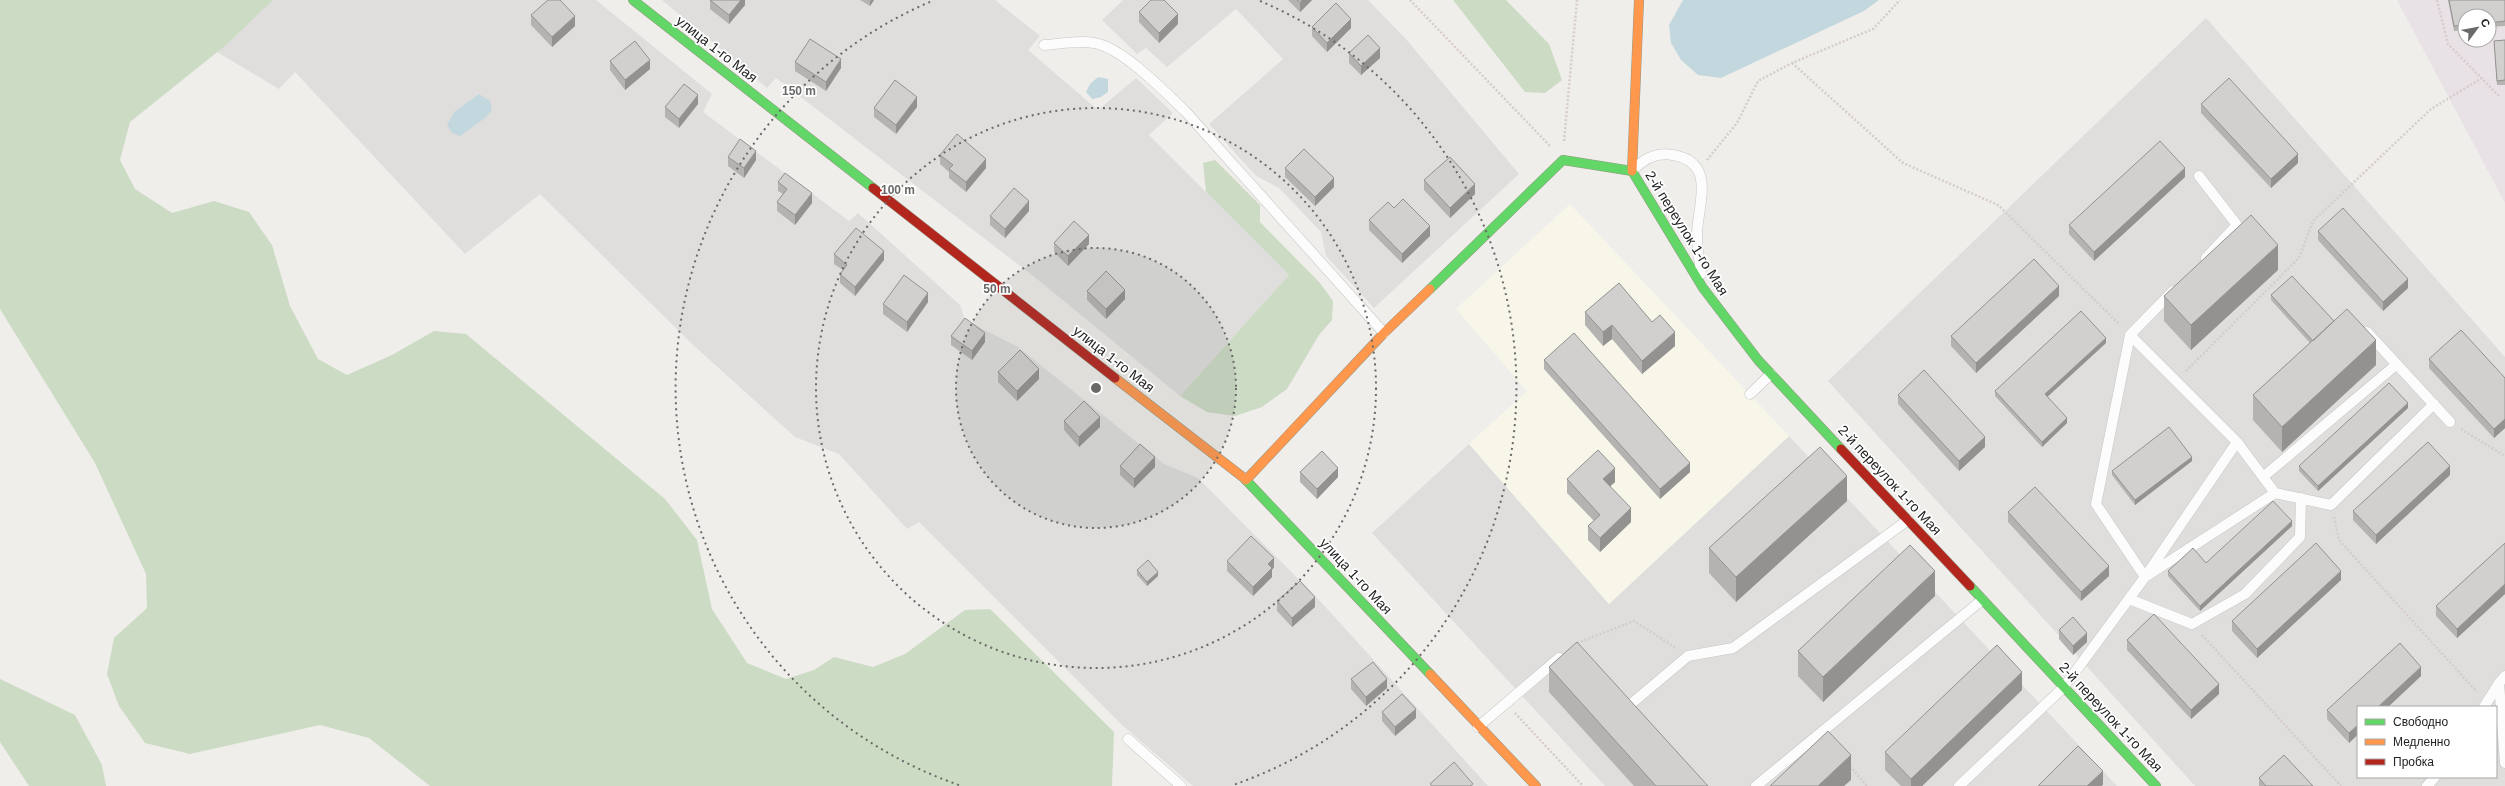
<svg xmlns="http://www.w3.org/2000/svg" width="2505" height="786" viewBox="0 0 2505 786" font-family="Helvetica,sans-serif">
<rect width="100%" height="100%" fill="#f0eeeb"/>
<!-- residential -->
<path fill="#dfdedc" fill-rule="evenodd" d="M 273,0 L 596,0 L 712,94 L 703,112 L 849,221 L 858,213 L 960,305 L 965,320 L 1018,347 L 1164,464 L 1198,478 L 1320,601 L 1488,786 L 1193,786 L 1122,725 L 919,522 L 907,529 L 839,454 L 795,437 L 691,343 L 540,194 L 465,254 L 295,72 L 279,89 L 217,52 Z
M 662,0 L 995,0 L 1040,36 L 1028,50 L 1098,110 L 1136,78 L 1173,113 L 1149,135 L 1289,275 L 1180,396 L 1037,279 L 776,78 L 767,88 Z
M 1123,0 L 1368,0 L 1405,38 L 1519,174 L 1374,308 L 1326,256 L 1321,232 L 1279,188 L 1256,176 L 1209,124 L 1283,59 L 1236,9 L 1167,67 L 1146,48 L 1137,54 L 1102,20 Z
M 2206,18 L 2505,357 L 2505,786 L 2195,786 L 1828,381 ZM 2358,707 L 2496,707 L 2496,777 L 2358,777 Z
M 1789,436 L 2117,786 L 1605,786 L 1372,533 L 1469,444 L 1609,604 Z"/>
<!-- industrial -->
<path fill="#e8e1e5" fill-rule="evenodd" d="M 2397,0 L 2505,0 L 2505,203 ZM 2465,16 L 2489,16 L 2489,40 L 2465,40 Z"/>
<!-- education -->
<path fill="#f7f6e9" d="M 1570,204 L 1789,436 L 1609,604 L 1469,444 L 1527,391 L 1456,309 Z"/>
<!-- forest -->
<path fill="#ccdbc4" d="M 0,0 L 273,0 L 226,45 L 130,122 L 120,160 L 135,189 L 172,213 L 214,201 L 249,212 L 272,245 L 290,306 L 318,359 L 347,375 L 392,355 L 434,331 L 466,334 L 665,499 L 697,540 L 712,609 L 747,663 L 786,679 L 814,670 L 834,657 L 873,667 L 905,654 L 965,610 L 990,609 L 1114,732 L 1112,786 L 430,786 L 369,738 L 320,725 L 190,754 L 145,743 L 119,706 L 107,674 L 114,638 L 147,608 L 146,574 L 95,463 L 0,309 Z
M 1453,0 L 1506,0 L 1549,44 L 1562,80 L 1545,93 L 1525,92 Z
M 1215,160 L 1260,205 L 1260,222 L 1320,283 L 1333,301 L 1332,320 L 1319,335 L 1287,389 L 1262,407 L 1235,416 L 1207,412 L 1180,396 L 1289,275 L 1206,192 L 1203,163 Z
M 0,679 L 75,715 L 102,765 L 106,786 L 29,786 L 0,742 Z"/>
<!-- water -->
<path fill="#c3d8de" d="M 1683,0 L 1879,0 L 1864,11 L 1721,78 L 1698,75 L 1681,60 L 1671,43 L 1669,25 Z
M 1098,77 L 1108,79 L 1108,92 L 1101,97 L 1092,99 L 1086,92 L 1090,84 Z
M 479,94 L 490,101 L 492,110 L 485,118 L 460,136 L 452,133 L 447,125 L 454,112 Z"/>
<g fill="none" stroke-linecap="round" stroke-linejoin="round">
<!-- lane casing -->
<g stroke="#c6c5c3" stroke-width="11">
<path id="lane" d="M 1044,45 C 1060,44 1079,40 1094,43 C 1122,47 1165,92 1186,112 L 1384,333
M 1634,169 C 1645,158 1657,152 1673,155 C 1719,163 1696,208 1697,237 C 1697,250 1700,262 1701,274
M 2199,176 L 2237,225 L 2206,258
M 2367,332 L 2450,422
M 2130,335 L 2173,291
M 1750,394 L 1771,374
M 2263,477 L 2397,364
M 2275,493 L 2331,505 L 2434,404
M 2129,599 L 2192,624 L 2245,594 L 2300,537 L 2301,498
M 2505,676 L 2499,683 L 2505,763
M 1631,704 L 1688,656 L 1733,648 L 1908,520
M 2484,707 L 2499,683
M 1478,727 L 1559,658
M 1128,739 L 1181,786
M 1756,786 L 1982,600
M 1959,786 L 2064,687 L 2145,577 L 2275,493 L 2237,442 L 2145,577 L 2096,504 L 2130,335 L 2237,442
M 2427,786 L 2435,777"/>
</g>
<!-- fast casing -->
<g stroke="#969885" stroke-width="10">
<path id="fast" d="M 633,0 L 873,188
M 1632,171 L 1703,288 L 1758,360 L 1841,449
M 1430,289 L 1563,160 L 1632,171
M 1244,478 L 1430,674
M 1970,586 L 2156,786"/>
</g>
<!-- slow casing -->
<g stroke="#969885" stroke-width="10">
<path id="slow" d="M 1632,171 L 1639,0
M 1115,378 L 1244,478
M 1246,480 L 1384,333 L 1430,289
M 1430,674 L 1536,786"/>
</g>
<!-- jam casing -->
<g stroke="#969885" stroke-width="10">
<path id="jam" d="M 873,188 L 1115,378
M 1841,449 L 1970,586"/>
</g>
<!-- path -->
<path stroke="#d6cccb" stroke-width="2.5" stroke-dasharray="2 2" stroke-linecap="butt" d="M 1410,0 L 1550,146
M 2437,0 L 2448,44 L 2499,96
M 1792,63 L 1903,163 L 1998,205 L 2120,325
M 1564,141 L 1577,0
M 1707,160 L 1737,123 L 1758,81 L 1792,63 L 1873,29 L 1900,0
M 2186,371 L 2299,258 L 2313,221 L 2431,109 L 2482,78
M 2461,429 L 2505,456
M 2334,517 L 2339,540 L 2477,692
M 2202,635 L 2341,786
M 1577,643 L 1634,621 L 1676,648
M 1515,713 L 1583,786
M 1850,766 L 1867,786"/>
<!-- lane -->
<use href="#lane" stroke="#fdfcfc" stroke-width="10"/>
<!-- fast -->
<use href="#fast" stroke="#63d668" stroke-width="9"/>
<!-- slow -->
<use href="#slow" stroke="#ff974d" stroke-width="9"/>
<!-- jam -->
<use href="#jam" stroke="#b3261e" stroke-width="9"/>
</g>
<!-- wall -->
<path fill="#b5b3b1" d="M 710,0 L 745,0 L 745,5 L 729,24 L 710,9 Z
M 860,0 L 874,0 L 870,6 Z
M 1288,0 L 1312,0 L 1300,12 Z
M 2448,0 L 2505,0 L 2505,26 L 2489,27 L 2489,16 L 2465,16 L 2465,30 L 2454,31 Z
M 1139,12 L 1178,24 L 1159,43 L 1139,22 Z
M 531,15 L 575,26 L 552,47 L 531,25 Z
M 1312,27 L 1351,28 L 1327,52 L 1312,36 Z
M 2505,40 L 2505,85 L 2497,85 L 2494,41 Z
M 1349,53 L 1380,58 L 1361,75 L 1349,63 Z
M 610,61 L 650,69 L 625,90 L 610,70 Z
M 795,62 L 841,68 L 826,91 L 795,71 Z
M 698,104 L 679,128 L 665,117 L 665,107 Z
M 2201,104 L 2298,163 L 2271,188 L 2201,113 Z
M 917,107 L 896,134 L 874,117 L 874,108 Z
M 940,155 L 986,168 L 966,192 L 949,178 L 949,172 L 940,164 Z
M 728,157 L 756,160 L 744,178 L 728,166 Z
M 1285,168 L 1334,187 L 1315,206 L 1285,177 Z
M 2185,177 L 2094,261 L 2069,234 L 2069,225 Z
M 1424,180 L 1475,194 L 1450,218 L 1424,190 Z
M 778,182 L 812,203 L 795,225 L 777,211 L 777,202 L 783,194 L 778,191 Z
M 1394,208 L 1430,236 L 1402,263 L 1369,230 L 1369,220 Z
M 1029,211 L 1005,238 L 990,225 L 990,216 Z
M 2318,231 L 2408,288 L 2383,311 L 2318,240 Z
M 1054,243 L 1089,244 L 1068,266 L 1054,252 Z
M 834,254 L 884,260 L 855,296 L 840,283 L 840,274 L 843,270 L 834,264 Z
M 2278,270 L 2191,350 L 2164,321 L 2164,296 Z
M 1087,291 L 1125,299 L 1106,319 L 1087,300 Z
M 2271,295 L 2334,321 L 2376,365 L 2282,452 L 2253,420 L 2253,395 L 2310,343 L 2271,300 Z
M 2059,296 L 1976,373 L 1951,346 L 1951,336 Z
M 928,302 L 907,332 L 883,314 L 883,304 Z
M 1585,312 L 1652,322 L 1675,346 L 1642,374 L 1612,339 L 1603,346 L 1585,325 Z
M 951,336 L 985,342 L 972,360 L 951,345 Z
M 2106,343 L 2047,397 L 2067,423 L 2042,447 L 1995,396 L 1995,391 Z
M 2429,359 L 2505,378 L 2505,428 L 2494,438 L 2429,368 Z
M 1544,360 L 1690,472 L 1660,499 L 1544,369 Z
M 998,372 L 1039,379 L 1017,401 L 998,382 Z
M 1898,395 L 1985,447 L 1959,471 L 1898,404 Z
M 2408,408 L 2318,491 L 2299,471 L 2299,466 Z
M 1064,421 L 1100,427 L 1079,447 L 1064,430 Z
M 2192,461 L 2135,505 L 2112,475 L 2112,471 Z
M 1120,466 L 1155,467 L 1134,488 L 1120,475 Z
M 1300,472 L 1338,477 L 1317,499 L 1300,482 Z
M 2450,475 L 2376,544 L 2353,520 L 2353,511 Z
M 1567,479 L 1615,482 L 1610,486 L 1631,522 L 1600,552 L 1588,540 L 1588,526 L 1594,521 L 1567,493 Z
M 1847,501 L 1736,602 L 1709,573 L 1709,548 Z
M 2008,512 L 2109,576 L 2081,601 L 2008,522 Z
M 2292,526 L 2200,611 L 2168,576 L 2168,571 L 2206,563 Z
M 2505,543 L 2505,594 L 2457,638 L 2436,616 L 2436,606 Z
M 1227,561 L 1274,567 L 1272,570 L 1272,577 L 1253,596 L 1227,571 Z
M 1137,570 L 1158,576 L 1147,586 L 1137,575 Z
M 2341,580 L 2257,658 L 2232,631 L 2232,621 Z
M 1935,596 L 1823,702 L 1798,676 L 1798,651 Z
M 1277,601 L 1315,607 L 1292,627 L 1277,611 Z
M 2059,630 L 2087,642 L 2073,655 L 2059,639 Z
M 2127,640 L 2219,694 L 2191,719 L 2127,650 Z
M 1549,667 L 1708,786 L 1634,786 L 1549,692 Z
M 2421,676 L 2349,743 L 2327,719 L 2327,710 Z
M 1351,679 L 1387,688 L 1366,706 L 1351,689 Z
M 2022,690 L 1922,786 L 1901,786 L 1885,770 L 1885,752 Z
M 1382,712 L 1416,718 L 1395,736 L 1382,721 Z
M 2259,778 L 2313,786 L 2259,786 Z"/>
<!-- shaded-wall -->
<path fill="#939290" d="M 741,0 L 745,0 L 745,5 L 729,24 L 729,15 Z
M 871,0 L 874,0 L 870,6 L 870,2 Z
M 1302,0 L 1312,0 L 1300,12 L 1300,3 Z
M 1178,14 L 1178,24 L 1159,43 L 1159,33 Z
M 575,16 L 575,26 L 552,47 L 552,37 Z
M 1351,19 L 1351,28 L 1327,52 L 1327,43 Z
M 1380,48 L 1380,58 L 1361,75 L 1361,66 Z
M 841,59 L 841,68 L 826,91 L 826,82 Z
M 650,60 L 650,69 L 625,90 L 625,80 Z
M 698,95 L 698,104 L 679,128 L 679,119 Z
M 917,97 L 917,107 L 896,134 L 896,125 Z
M 756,151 L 756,160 L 744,178 L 744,168 Z
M 2298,154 L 2298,163 L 2271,188 L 2271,179 Z
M 986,159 L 986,168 L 966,192 L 966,182 Z
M 2185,168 L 2185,177 L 2094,261 L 2094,252 Z
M 1334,178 L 1334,187 L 1315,206 L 1315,197 Z
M 1475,184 L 1475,194 L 1450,218 L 1450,208 Z
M 812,193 L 812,203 L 795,225 L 795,215 Z
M 1029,201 L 1029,211 L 1005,238 L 1005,229 Z
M 1430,226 L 1430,236 L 1402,263 L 1402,254 Z
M 1089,235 L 1089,244 L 1068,266 L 1068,256 Z
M 2278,245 L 2278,270 L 2191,350 L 2191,325 Z
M 884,251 L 884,260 L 855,296 L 855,287 Z
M 2408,279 L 2408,288 L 2383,311 L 2383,302 Z
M 2059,286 L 2059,296 L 1976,373 L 1976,363 Z
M 1125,290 L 1125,299 L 1106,319 L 1106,309 Z
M 928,293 L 928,302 L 907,332 L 907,322 Z
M 1612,325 L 1612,339 L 1603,346 L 1603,332 Z
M 1675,332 L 1675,346 L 1642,374 L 1642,361 Z
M 985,333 L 985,342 L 972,360 L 972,351 Z
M 2106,338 L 2106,343 L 2045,399 L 2045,394 Z
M 2376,340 L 2376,365 L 2282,452 L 2282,427 Z
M 1039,369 L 1039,379 L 1017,401 L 1017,391 Z
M 2408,403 L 2408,408 L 2318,491 L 2318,486 Z
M 1100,417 L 1100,427 L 1079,447 L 1079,437 Z
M 2067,418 L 2067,423 L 2042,447 L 2042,442 Z
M 2505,419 L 2505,428 L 2494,438 L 2494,429 Z
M 1985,437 L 1985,447 L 1959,471 L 1959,461 Z
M 1155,457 L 1155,467 L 1134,488 L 1134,479 Z
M 2192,457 L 2192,461 L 2135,505 L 2135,500 Z
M 1690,463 L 1690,472 L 1660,499 L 1660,489 Z
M 2450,466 L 2450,475 L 2376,544 L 2376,535 Z
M 1338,468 L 1338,477 L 1317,499 L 1317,489 Z
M 1615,468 L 1615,482 L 1603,493 L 1603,479 Z
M 1847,476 L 1847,501 L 1736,602 L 1736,577 Z
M 1631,508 L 1631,522 L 1600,552 L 1600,538 Z
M 2292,521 L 2292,526 L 2200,611 L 2200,606 Z
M 1274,558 L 1274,567 L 1272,570 L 1272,577 L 1253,596 L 1253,587 L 1268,564 Z
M 2109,566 L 2109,576 L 2081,601 L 2081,592 Z
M 1935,571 L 1935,596 L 1823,702 L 1823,677 Z
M 2341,571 L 2341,580 L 2257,658 L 2257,649 Z
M 1158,572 L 1158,576 L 1147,586 L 1147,582 Z
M 2505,584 L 2505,594 L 2457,638 L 2457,629 Z
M 1315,597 L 1315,607 L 1292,627 L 1292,618 Z
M 2087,633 L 2087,642 L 2073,655 L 2073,646 Z
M 2421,667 L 2421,676 L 2388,707 L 2378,707 Z
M 2022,672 L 2022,690 L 1922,786 L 1911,786 L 1911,779 Z
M 1387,679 L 1387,688 L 1366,706 L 1366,697 Z
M 2219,684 L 2219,694 L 2191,719 L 2191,710 Z
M 1416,709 L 1416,718 L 1395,736 L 1395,727 Z
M 2358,725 L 2358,734 L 2349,743 L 2349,733 Z
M 1851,755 L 1851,780 L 1844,786 L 1818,786 Z
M 2103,771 L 2103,785 L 2101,786 L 2087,786 Z"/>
<!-- building -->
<path fill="#d2d0ce" stroke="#939290" d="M 548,0 L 560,0 L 575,16 L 552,37 L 531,15 Z
M 710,0 L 741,0 L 729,15 Z
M 1151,0 L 1164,0 L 1178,14 L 1159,33 L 1139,12 Z
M 1297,0 L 1302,0 L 1300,3 Z
M 2449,0 L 2505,0 L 2505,21 L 2489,23 L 2489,16 L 2465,16 L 2465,25 L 2454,26 Z
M 1336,3 L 1351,19 L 1327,43 L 1312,27 Z
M 1368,35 L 1380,48 L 1361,66 L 1349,53 Z
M 810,39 L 841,59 L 826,82 L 795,62 Z
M 2505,40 L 2505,80 L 2497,81 L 2494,41 Z
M 635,41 L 650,60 L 625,80 L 610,61 Z
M 2229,78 L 2298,154 L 2271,179 L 2201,104 Z
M 895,80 L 917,97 L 896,125 L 874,108 Z
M 684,84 L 698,95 L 679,119 L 665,107 Z
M 957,134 L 986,159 L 966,182 L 949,169 L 953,165 L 940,155 Z
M 740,139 L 756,151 L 744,168 L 728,157 Z
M 2160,141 L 2185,168 L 2094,252 L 2069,225 Z
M 1304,149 L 1334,178 L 1315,197 L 1285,168 Z
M 1450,157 L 1475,184 L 1450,208 L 1424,180 Z
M 785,173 L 812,193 L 795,215 L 777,202 L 787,189 L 778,182 Z
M 1014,188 L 1029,201 L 1005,229 L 990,216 Z
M 1403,199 L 1430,226 L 1402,254 L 1369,220 L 1388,202 L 1394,208 Z
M 2343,208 L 2408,279 L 2383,302 L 2318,231 Z
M 2251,215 L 2278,245 L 2191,325 L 2164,296 Z
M 1074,221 L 1089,235 L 1068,256 L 1054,243 Z
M 856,228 L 884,251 L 855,287 L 840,274 L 847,265 L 834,254 Z
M 2034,259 L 2059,286 L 1976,363 L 1951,336 Z
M 1106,271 L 1125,290 L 1106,309 L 1087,291 Z
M 904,275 L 928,293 L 907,322 L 883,304 Z
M 2292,276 L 2334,321 L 2313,341 L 2271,295 Z
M 1619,283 L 1652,322 L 1660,315 L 1675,332 L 1642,361 L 1612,325 L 1603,332 L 1585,312 Z
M 2347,309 L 2376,340 L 2282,427 L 2253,395 Z
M 2081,311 L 2106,338 L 2045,394 L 2067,418 L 2042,442 L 1995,391 Z
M 965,318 L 985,333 L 972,351 L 951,336 Z
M 2461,330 L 2505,378 L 2505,419 L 2494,429 L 2429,359 Z
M 1574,333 L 1690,463 L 1660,489 L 1544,360 Z
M 1020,350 L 1039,369 L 1017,391 L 998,372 Z
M 1924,370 L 1985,437 L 1959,461 L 1898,395 Z
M 2389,383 L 2408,403 L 2318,486 L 2299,466 Z
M 1084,401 L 1100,417 L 1079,437 L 1064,421 Z
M 2169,427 L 2192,457 L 2135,500 L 2112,471 Z
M 2428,442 L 2450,466 L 2376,535 L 2353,511 Z
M 1140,444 L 1155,457 L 1134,479 L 1120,466 Z
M 1820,447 L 1847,476 L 1736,577 L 1709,548 Z
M 1598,450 L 1615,468 L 1603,479 L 1631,508 L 1600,538 L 1588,526 L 1600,515 L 1567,479 Z
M 1322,451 L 1338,468 L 1317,489 L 1300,472 Z
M 2035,487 L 2109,566 L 2081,592 L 2008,512 Z
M 2273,501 L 2292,521 L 2200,606 L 2168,571 L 2193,548 L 2206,563 Z
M 1251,536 L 1274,558 L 1268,564 L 1272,568 L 1253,587 L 1227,561 Z
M 2316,543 L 2341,571 L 2257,649 L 2232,621 Z
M 2505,543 L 2505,584 L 2457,629 L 2436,606 Z
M 1910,545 L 1935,571 L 1823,677 L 1798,651 Z
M 1148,560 L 1158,572 L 1147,582 L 1137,570 Z
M 1300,581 L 1315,597 L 1292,618 L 1277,601 Z
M 2154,614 L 2219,684 L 2191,710 L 2127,640 Z
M 2073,617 L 2087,633 L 2073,646 L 2059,630 Z
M 1577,642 L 1708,786 L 1656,786 L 1549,667 Z
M 2400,643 L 2421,667 L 2378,707 L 2358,707 L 2358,725 L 2349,733 L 2327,710 Z
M 1997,645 L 2022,672 L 1911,779 L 1885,752 Z
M 1373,662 L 1387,679 L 1366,697 L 1351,679 Z
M 1402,694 L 1416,709 L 1395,727 L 1382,712 Z
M 1828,731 L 1851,755 L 1818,786 L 1770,786 Z
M 2078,746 L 2103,771 L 2087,786 L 2038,786 Z
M 2284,755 L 2313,786 L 2266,786 L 2259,778 Z
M 1454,762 L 1473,784 L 1470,786 L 1432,786 L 1430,784 Z"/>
<!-- distance rings -->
<circle cx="1096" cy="388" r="140" fill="#6a6968" fill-opacity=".12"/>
<g fill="none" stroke="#6a6968" stroke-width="2" stroke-dasharray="2 4">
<circle cx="1096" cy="388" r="140"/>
<circle cx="1096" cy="388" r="280"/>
<path d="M959 785A420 420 0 0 1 932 1M1260 1A420 420 0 0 1 1233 785"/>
</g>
<g text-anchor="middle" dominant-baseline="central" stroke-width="3.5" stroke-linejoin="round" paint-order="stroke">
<!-- street labels -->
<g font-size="14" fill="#222" stroke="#fff">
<text transform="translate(717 49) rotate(38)">улица 1-го Мая</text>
<text transform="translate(1687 233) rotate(58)">2-й переулок 1-го Мая</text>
<text transform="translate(1114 359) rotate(38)">улица 1-го Мая</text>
<text transform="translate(1890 480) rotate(47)">2-й переулок 1-го Мая</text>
<text transform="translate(1356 576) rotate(47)">улица 1-го Мая</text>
<text transform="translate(2111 717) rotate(47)">2-й переулок 1-го Мая</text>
</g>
</g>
<circle cx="1096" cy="388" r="6" fill="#6a6968" stroke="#fff" stroke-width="2"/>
<g font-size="12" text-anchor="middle" font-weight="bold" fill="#6a6968" stroke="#fff" stroke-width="3.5" stroke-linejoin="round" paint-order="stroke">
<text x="799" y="95">150 m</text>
<text x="898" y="194">100 m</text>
<text x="997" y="293">50 m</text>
</g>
<!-- legend -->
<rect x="2357" y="706" width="140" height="72" fill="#ffffff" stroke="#a7a7a7"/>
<rect x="2365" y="719" width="20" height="6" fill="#63d668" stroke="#a7a7a7"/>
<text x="2393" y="726" font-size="12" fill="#222222">Свободно</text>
<rect x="2365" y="739" width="20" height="6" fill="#ff974d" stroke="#a7a7a7"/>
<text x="2393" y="746" font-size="12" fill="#222222">Медленно</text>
<rect x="2365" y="759" width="20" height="6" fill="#b3261e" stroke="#a7a7a7"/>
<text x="2393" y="766" font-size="12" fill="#222222">Пробка</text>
<!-- north arrow -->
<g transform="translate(2477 28) rotate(58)"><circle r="19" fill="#ffffff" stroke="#a7a7a7"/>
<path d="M0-3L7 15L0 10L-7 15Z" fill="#6a6968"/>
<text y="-6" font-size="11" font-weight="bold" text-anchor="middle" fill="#222222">С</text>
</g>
</svg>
